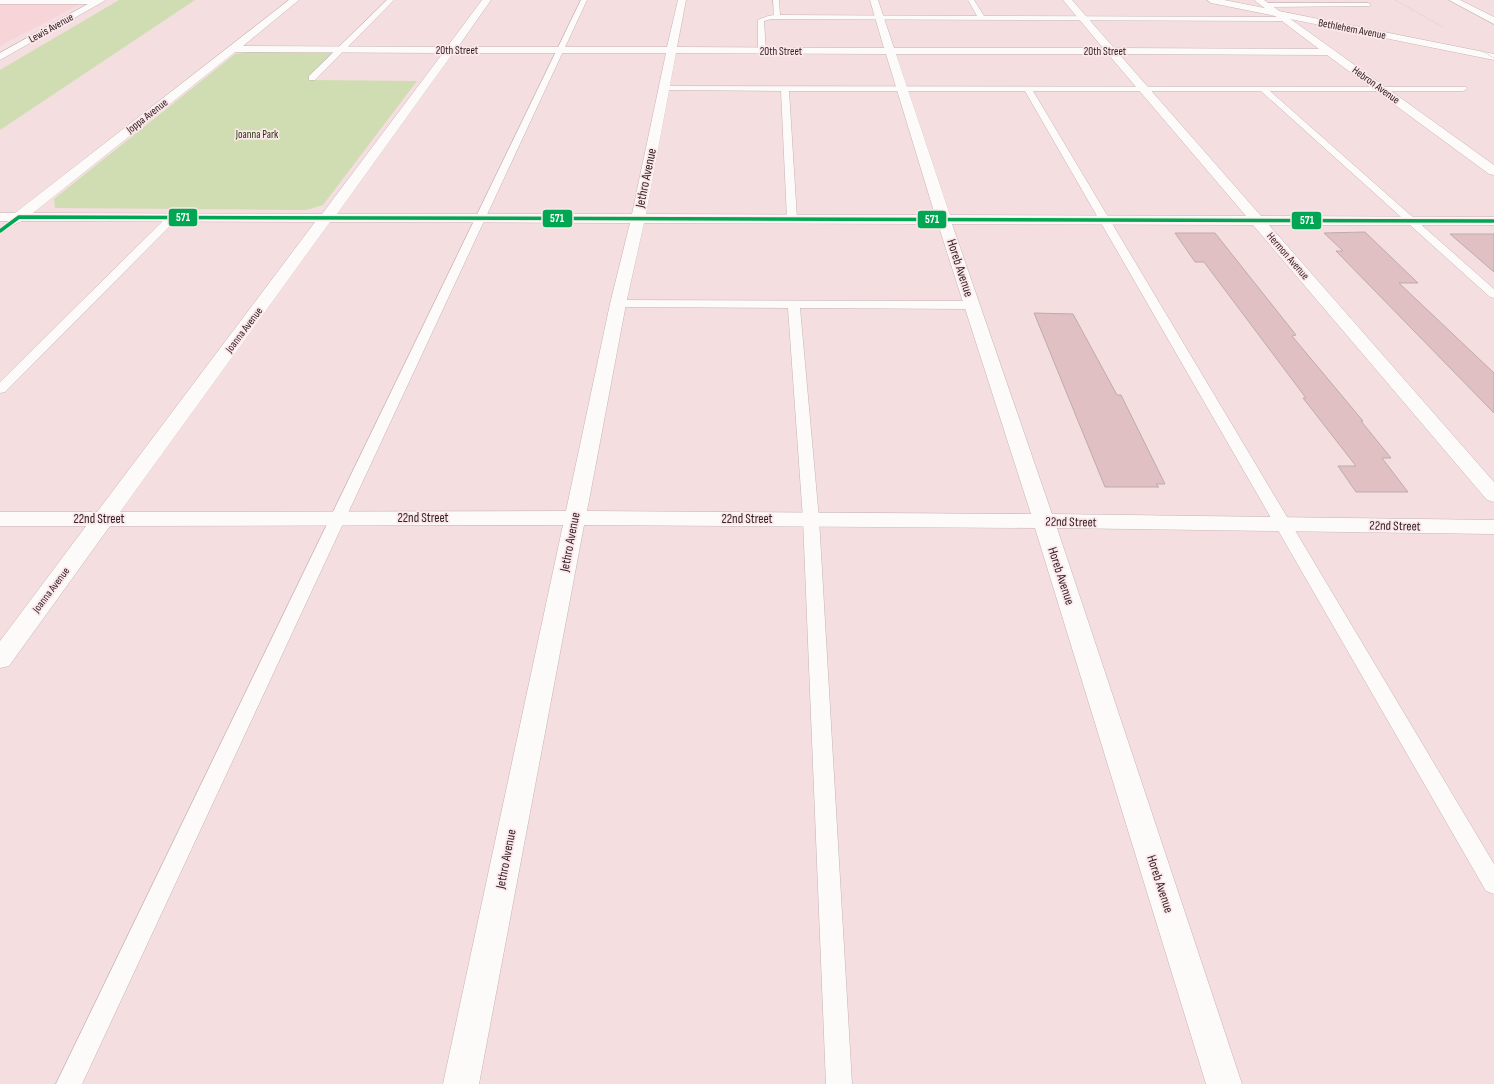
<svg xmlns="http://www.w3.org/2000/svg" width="1494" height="1084" viewBox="0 0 1494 1084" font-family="'Sofia Sans Condensed',sans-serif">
<rect width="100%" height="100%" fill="#f4dee0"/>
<!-- built -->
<path fill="#f7d4d8" d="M 0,0 L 88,0 L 0,46 Z"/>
<!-- green -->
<path fill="#d0ddb2" d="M 119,0 L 195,0 L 0,130 L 0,70 Z
M 249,52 L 335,53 L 311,80 L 417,81 L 323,205 L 306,210 L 55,208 L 54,199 L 235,54 Z"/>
<!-- building -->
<path fill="#e1c0c4" stroke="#beabad" d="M 1365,232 L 1418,283 L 1399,283 L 1494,373 L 1494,413 L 1336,251 L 1343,251 L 1324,233 Z
M 1175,233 L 1215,233 L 1296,335 L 1292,336 L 1363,421 L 1361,421 L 1391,458 L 1382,458 L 1408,492 L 1356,492 L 1338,466 L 1356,466 L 1303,398 L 1306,398 L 1204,262 L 1195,262 Z
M 1450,234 L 1494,234 L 1494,272 Z
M 1034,313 L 1073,314 L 1117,395 L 1121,395 L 1165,484 L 1156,484 L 1159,487 L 1105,487 Z"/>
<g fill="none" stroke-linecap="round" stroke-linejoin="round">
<!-- lane casing -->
<g stroke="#c6b4b6" stroke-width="1">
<path id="lane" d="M 0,0 L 98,0 L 101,2 L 98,4 L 0,4 Z
M 387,0 L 394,0 L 315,80 L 309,80 L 309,76 Z
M 581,0 L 587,0 L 82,1084 L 56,1084 Z
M 773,0 L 779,0 L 780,15 L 977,16 L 968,0 L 974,0 L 984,16 L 1285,17 L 1288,19 L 1285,21 L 771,19 L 764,21 L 766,51 L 762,53 L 758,51 L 758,20 L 768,16 L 774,15 Z
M 1368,3 L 1370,4 L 1370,6 L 1264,7 L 1261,5 L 1264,3 Z
M 661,86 L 1466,87 L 1467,89 L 1463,91 L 1270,91 L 1494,289 L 1494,298 L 1490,297 L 1261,91 L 1033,91 L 1494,864 L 1494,894 L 1486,891 L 1025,91 L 789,91 L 797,219 L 792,222 L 787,219 L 781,91 L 664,90 L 661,90 Z
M 173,214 L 177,215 L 178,217 L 177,219 L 5,392 L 0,393 L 0,382 L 169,215 Z
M 618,300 L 972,301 L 976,302 L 978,305 L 976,308 L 972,309 L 800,308 L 819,519 L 852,1084 L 826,1084 L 803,519 L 788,308 L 614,307 L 612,304 L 614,301 Z"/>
</g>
<!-- street casing -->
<g stroke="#c6b4b6" stroke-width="1">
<path id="street" d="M 289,0 L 299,0 L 243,46 L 447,47 L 482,0 L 491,0 L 458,47 L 667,47 L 678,0 L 686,0 L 677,47 L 884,48 L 870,0 L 878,0 L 894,48 L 1103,48 L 1063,0 L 1072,0 L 1114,48 L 1319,49 L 1254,0 L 1264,0 L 1494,165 L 1494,175 L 1489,174 L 1327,55 L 1119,54 L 1261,216 L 1494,217 L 1494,225 L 1269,225 L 1494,482 L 1494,502 L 1487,500 L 1253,225 L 952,224 L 1052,514 L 1494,520 L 1494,534 L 1057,528 L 1242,1084 L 1206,1084 L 1035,528 L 584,525 L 479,1084 L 443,1084 L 563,525 L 110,526 L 9,666 L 0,668 L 0,641 L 86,526 L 0,526 L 0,512 L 97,512 L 315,222 L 22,221 L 15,224 L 9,221 L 0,221 L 0,213 L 15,213 ZM 235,52 L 443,53 L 322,214 L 33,213 ZM 453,53 L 666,53 L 632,214 L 337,214 ZM 676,53 L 886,54 L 935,215 L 646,214 ZM 896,54 L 1108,54 L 1246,216 L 950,215 ZM 330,222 L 630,223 L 610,304 L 566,511 L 120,512 ZM 644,223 L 938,224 L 1031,514 L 587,511 L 626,304 Z
M 1449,0 L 1460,0 L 1494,17 L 1494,24 Z"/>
</g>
<!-- secondary casing -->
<g stroke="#c6b4b6" stroke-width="1">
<path id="secondary" d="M 95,0 L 106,0 L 0,60 L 0,53 Z"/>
</g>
<!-- primary casing -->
<g stroke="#c6b4b6" stroke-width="1">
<path id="primary" d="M 1207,0 L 1224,0 L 1494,54 L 1494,60 L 1211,3 Z"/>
</g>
<!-- path -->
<path stroke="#dcd5d6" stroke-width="1" stroke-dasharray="2 1" stroke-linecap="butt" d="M 1395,0 L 1443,27"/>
<!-- lane -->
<use href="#lane" fill="#fdfafa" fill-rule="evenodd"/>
<!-- street -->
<use href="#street" fill="#fdfafa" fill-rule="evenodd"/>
<!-- secondary -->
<use href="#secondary" fill="#fdfafa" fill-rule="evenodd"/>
<!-- primary -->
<use href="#primary" fill="#fdfafa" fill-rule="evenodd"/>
<!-- path-bridge -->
<path stroke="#dcd5d6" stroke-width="1" stroke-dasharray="2 1" stroke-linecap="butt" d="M 1480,50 L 1494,58"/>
<!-- bus-1 casing -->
<g stroke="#fce8ea" stroke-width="5.5">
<path id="bus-1" d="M 0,231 L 19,217 L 1494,221"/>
</g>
<!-- bus-1 -->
<use href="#bus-1" stroke="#00a651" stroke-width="3.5"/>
</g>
<g text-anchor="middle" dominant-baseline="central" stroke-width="3.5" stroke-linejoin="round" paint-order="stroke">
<!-- far-street labels -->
<g font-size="11" fill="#322123" stroke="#fce8ea">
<text transform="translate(51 28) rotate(-29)">Lewis Avenue</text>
<text transform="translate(1352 29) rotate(11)">Bethlehem Avenue</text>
<text x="457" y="50">20th Street</text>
<text x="781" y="51">20th Street</text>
<text x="1105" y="51">20th Street</text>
<text transform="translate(1376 85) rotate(36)">Hebron Avenue</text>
<text transform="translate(147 116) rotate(-38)">Joppa Avenue</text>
<text transform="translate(1288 256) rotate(49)">Hermon Avenue</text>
<text transform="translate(244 330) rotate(-53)">Joanna Avenue</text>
<text transform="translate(51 590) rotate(-53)">Joanna Avenue</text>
</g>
<!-- far-park labels -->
<g font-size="11" fill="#1e3105" stroke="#fce8ea">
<text x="257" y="134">Joanna Park</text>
</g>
<!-- street labels -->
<g font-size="13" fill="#322123" stroke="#fce8ea">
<text transform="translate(646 178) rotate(-78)">Jethro Avenue</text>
<text transform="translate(960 268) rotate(72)">Horeb Avenue</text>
<text x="423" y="518">22nd Street</text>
<text x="99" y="519">22nd Street</text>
<text x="747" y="519">22nd Street</text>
<text transform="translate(1071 522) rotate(1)">22nd Street</text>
<text transform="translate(1395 526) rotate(1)">22nd Street</text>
<text transform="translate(570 542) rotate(-79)">Jethro Avenue</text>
<text transform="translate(1061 576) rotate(72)">Horeb Avenue</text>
<text transform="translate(506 859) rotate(-79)">Jethro Avenue</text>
<text transform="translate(1160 884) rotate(72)">Horeb Avenue</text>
</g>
</g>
<g stroke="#fce8ea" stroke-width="1.5">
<rect x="168" y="208" width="30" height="19" rx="4" fill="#00a651"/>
<rect x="542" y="209" width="31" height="19" rx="4" fill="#00a651"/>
<rect x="917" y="210" width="30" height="19" rx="4" fill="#00a651"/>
<rect x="1291" y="211" width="31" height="19" rx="4" fill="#00a651"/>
</g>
<g font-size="11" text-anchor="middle" font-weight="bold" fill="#fff">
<text x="183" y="221">571</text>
<text x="557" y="222">571</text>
<text x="932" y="223">571</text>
<text x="1307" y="224">571</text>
</g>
</svg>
